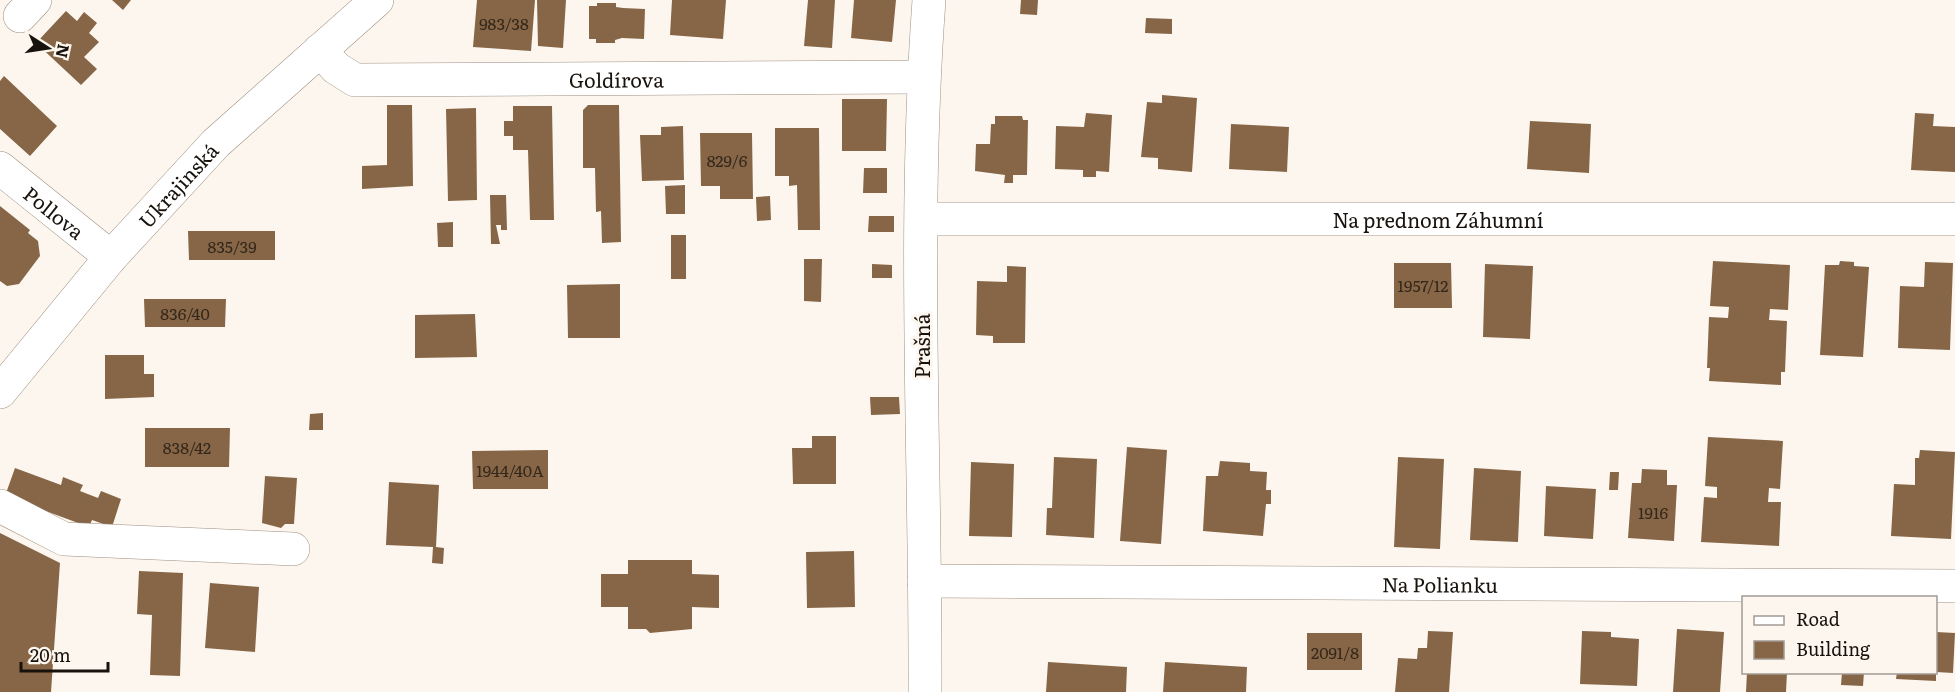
<svg xmlns="http://www.w3.org/2000/svg" width="1955" height="692" viewBox="0 0 1955 692" font-family="Literata,serif">
<rect width="100%" height="100%" fill="#fdf6ef"/>
<!-- building -->
<path fill="#866646" d="M 112,0 L 131,0 L 123,10 Z
M 477,0 L 535,0 L 531,51 L 473,47 Z
M 537,0 L 566,0 L 563,48 L 538,46 Z
M 672,0 L 726,0 L 723,39 L 670,35 Z
M 808,0 L 835,0 L 832,48 L 804,46 Z
M 854,0 L 896,0 L 892,42 L 851,38 Z
M 1021,0 L 1038,0 L 1037,15 L 1020,14 Z
M 597,3 L 616,3 L 616,7 L 623,8 L 645,9 L 644,39 L 622,38 L 615,40 L 615,43 L 596,43 L 596,39 L 589,39 L 589,6 L 597,6 Z
M 66,11 L 77,21 L 84,12 L 97,23 L 89,33 L 99,42 L 84,57 L 97,69 L 81,85 L 36,43 Z
M 1146,18 L 1172,19 L 1172,34 L 1145,33 Z
M 4,76 L 57,126 L 30,156 L 0,129 L 0,81 Z
M 1162,95 L 1197,98 L 1192,172 L 1158,169 L 1158,158 L 1141,157 L 1147,102 L 1162,103 Z
M 842,99 L 887,99 L 886,151 L 842,151 Z
M 387,105 L 412,105 L 413,186 L 362,189 L 362,166 L 387,165 Z
M 588,105 L 619,105 L 621,242 L 602,243 L 601,211 L 596,212 L 595,168 L 583,168 L 583,110 Z
M 513,106 L 552,106 L 554,220 L 530,220 L 528,150 L 513,150 L 513,136 L 504,136 L 504,121 L 513,121 Z
M 476,108 L 477,200 L 448,201 L 446,109 Z
M 1086,113 L 1112,115 L 1109,172 L 1096,171 L 1096,177 L 1083,177 L 1083,170 L 1055,169 L 1056,126 L 1084,127 Z
M 1915,113 L 1934,114 L 1933,126 L 1955,127 L 1955,172 L 1911,170 Z
M 995,116 L 1022,116 L 1023,120 L 1028,120 L 1027,175 L 1013,175 L 1013,183 L 1004,183 L 1005,175 L 975,171 L 976,144 L 990,144 L 991,124 L 995,124 Z
M 1530,121 L 1591,124 L 1589,173 L 1527,169 Z
M 1231,124 L 1289,127 L 1287,172 L 1229,169 Z
M 683,126 L 684,180 L 642,181 L 640,135 L 661,135 L 661,127 Z
M 775,128 L 819,128 L 820,230 L 798,230 L 797,185 L 789,186 L 789,176 L 775,176 Z
M 700,133 L 752,133 L 753,199 L 720,199 L 720,186 L 701,186 Z
M 864,168 L 887,168 L 887,193 L 863,193 Z
M 685,185 L 685,214 L 666,214 L 665,186 Z
M 490,195 L 506,195 L 507,230 L 501,230 L 501,225 L 496,225 L 500,244 L 491,244 Z
M 770,196 L 771,220 L 757,221 L 756,197 Z
M 0,206 L 30,230 L 28,233 L 38,241 L 40,256 L 19,284 L 7,286 L 0,281 Z
M 869,216 L 894,216 L 894,232 L 868,232 Z
M 453,222 L 453,247 L 438,247 L 437,223 Z
M 188,231 L 275,231 L 275,260 L 189,260 Z
M 671,235 L 686,235 L 686,279 L 671,279 Z
M 804,259 L 822,259 L 821,302 L 804,301 Z
M 1713,261 L 1790,265 L 1788,310 L 1770,309 L 1769,320 L 1787,321 L 1785,372 L 1781,372 L 1781,385 L 1709,381 L 1710,368 L 1707,368 L 1709,317 L 1728,318 L 1729,307 L 1710,306 Z
M 1840,261 L 1854,262 L 1854,266 L 1869,267 L 1863,357 L 1820,355 L 1825,265 L 1839,265 Z
M 1925,262 L 1953,263 L 1950,350 L 1898,348 L 1900,286 L 1924,287 Z
M 1394,263 L 1451,263 L 1452,308 L 1394,308 Z
M 872,264 L 892,265 L 892,278 L 872,278 Z
M 1485,264 L 1533,266 L 1530,339 L 1483,337 Z
M 1007,266 L 1026,267 L 1025,343 L 993,343 L 993,336 L 976,335 L 977,281 L 1007,282 Z
M 620,284 L 620,338 L 568,338 L 567,285 Z
M 144,299 L 226,299 L 225,327 L 145,327 Z
M 475,314 L 477,357 L 415,358 L 415,315 Z
M 105,355 L 144,355 L 144,374 L 154,374 L 154,397 L 105,399 Z
M 870,397 L 899,397 L 900,414 L 871,415 Z
M 323,413 L 323,430 L 309,430 L 310,414 Z
M 145,428 L 230,428 L 229,467 L 145,467 Z
M 812,436 L 836,436 L 836,484 L 793,484 L 792,448 L 812,448 Z
M 1708,437 L 1783,441 L 1780,489 L 1769,488 L 1768,502 L 1781,502 L 1779,546 L 1701,542 L 1704,497 L 1717,498 L 1717,487 L 1705,486 Z
M 1127,447 L 1167,450 L 1161,544 L 1120,541 Z
M 548,450 L 548,489 L 473,489 L 472,451 Z
M 1920,450 L 1955,452 L 1951,539 L 1891,536 L 1894,484 L 1915,485 L 1915,458 L 1919,458 Z
M 1054,457 L 1097,459 L 1094,538 L 1046,535 L 1047,508 L 1052,508 Z
M 1398,457 L 1444,459 L 1440,549 L 1394,547 Z
M 1220,461 L 1250,463 L 1250,471 L 1267,472 L 1266,490 L 1271,490 L 1271,504 L 1266,504 L 1263,536 L 1203,531 L 1206,476 L 1218,476 Z
M 971,462 L 1014,464 L 1012,537 L 969,536 Z
M 15,468 L 61,485 L 63,477 L 83,485 L 80,491 L 98,498 L 101,491 L 121,499 L 112,527 L 92,520 L 89,527 L 5,496 Z
M 1474,468 L 1521,471 L 1518,542 L 1470,540 Z
M 1642,469 L 1667,470 L 1667,485 L 1677,485 L 1674,541 L 1628,538 L 1632,483 L 1641,483 Z
M 1610,472 L 1619,472 L 1618,490 L 1609,490 Z
M 265,476 L 297,478 L 294,524 L 285,524 L 281,528 L 262,523 Z
M 389,482 L 439,485 L 436,547 L 444,548 L 443,564 L 432,563 L 433,547 L 386,545 Z
M 1546,486 L 1596,489 L 1593,539 L 1544,536 Z
M 0,533 L 60,563 L 51,692 L 0,692 Z
M 854,551 L 855,607 L 807,608 L 806,552 Z
M 628,560 L 692,560 L 692,574 L 719,575 L 719,608 L 692,607 L 692,629 L 650,633 L 646,629 L 628,629 L 628,607 L 601,607 L 601,574 L 628,574 Z
M 139,571 L 183,573 L 180,676 L 150,675 L 152,615 L 137,614 Z
M 210,583 L 259,587 L 255,652 L 205,648 Z
M 1677,629 L 1724,632 L 1720,692 L 1673,692 Z
M 1428,631 L 1453,632 L 1449,692 L 1395,692 L 1398,658 L 1417,659 L 1418,648 L 1427,648 Z
M 1582,631 L 1611,632 L 1611,637 L 1639,639 L 1637,686 L 1580,684 Z
M 1936,632 L 1955,633 L 1953,673 L 1936,672 Z
M 1307,633 L 1362,633 L 1362,670 L 1307,670 Z
M 1048,662 L 1127,667 L 1126,692 L 1046,692 Z
M 1165,662 L 1247,667 L 1246,692 L 1163,692 Z
M 1747,672 L 1787,672 L 1786,692 L 1746,692 Z
M 1842,672 L 1864,672 L 1863,686 L 1841,685 Z
M 1897,672 L 1936,672 L 1936,681 L 1896,679 Z"/>
<g fill="none" stroke-linecap="round" stroke-linejoin="round">
<!-- minor casing -->
<g stroke="#9e8f80" stroke-width="34">
<g id="minor">
<path d="M 20,16 L 35,0"/>
<path id="s1" d="M 320,50 L 336,68 L 355,80 L 923,77"/>
<path id="s2" d="M 0,168 L 111,257"/>
<path id="s3" d="M 922,219 L 1955,219"/>
<path d="M 0,506 L 64,539 L 293,549"/>
<path id="s4" d="M 924,581 L 1955,586"/>
<path d="M 925,692 C 926,461 912,230 929,0"/>
</g>
</g>
<!-- major casing -->
<g stroke="#9e8f80" stroke-width="34">
<g id="major">
<path id="s5" d="M 0,392 L 111,257 L 216,143 L 377,0"/>
</g>
</g>
<!-- minor -->
<use href="#minor" stroke="#fff" stroke-width="33"/>
<!-- major -->
<use href="#major" stroke="#fff" stroke-width="33"/>
</g>
<g text-anchor="middle" dominant-baseline="central" stroke-width="6" stroke-linejoin="round" paint-order="stroke">
<!-- number labels -->
<g font-size="16" fill="#34271b">
<text x="504" y="23">983/38</text>
<text x="727" y="160">829/6</text>
<text x="232" y="246">835/39</text>
<text x="1423" y="285">1957/12</text>
<text x="185" y="313">836/40</text>
<text x="187" y="447">838/42</text>
<text x="510" y="470">1944/40A</text>
<text x="1653" y="512">1916</text>
<text x="1335" y="652">2091/8</text>
</g>
<!-- street labels -->
<g font-size="20" fill="#18120d" stroke="#fdf6ef">
<text stroke="none"><textPath href="#s1" startOffset="308">Goldírova</textPath></text>
<text stroke="none"><textPath href="#s5" startOffset="273">Ukrajinská</textPath></text>
<text stroke="none"><textPath href="#s2" startOffset="70">Pollova</textPath></text>
<text stroke="none"><textPath href="#s3" startOffset="516">Na prednom Záhumní</textPath></text>
<text transform="translate(921 346) rotate(-90)">Prašná</text>
<text stroke="none"><textPath href="#s4" startOffset="516">Na Polianku</textPath></text>
</g>
</g>
<!-- legend -->
<rect x="1742" y="596" width="195" height="78" fill="#fdf6ef" stroke="#a19b95" stroke-width="1.5"/>
<rect x="1754" y="616" width="30" height="9" fill="#ffffff" stroke="#a19b95" stroke-width="1.5"/>
<text x="1796" y="626" font-size="18" fill="#18120d">Road</text>
<rect x="1754" y="641" width="30" height="18" fill="#866646" stroke="#a19b95" stroke-width="1.5"/>
<text x="1796" y="656" font-size="18" fill="#18120d">Building</text>
<!-- north arrow -->
<g transform="translate(48 48) rotate(102)" stroke="#fdf6ef" stroke-width="4.5" paint-order="stroke">
<path d="M0-4.5L10 22L0 15L-10 22Z" fill="#18120d"/>
<text y="-9" font-size="16" font-weight="bold" text-anchor="middle" fill="#18120d">N</text>
</g>
<!-- scale -->
<path d="M21 662v9h87v-9" fill="none" stroke="#18120d" stroke-width="3"/>
<text x="30" y="662" font-size="18" fill="#18120d" stroke="#fdf6ef" stroke-width="4.5" paint-order="stroke">20 m</text>
</svg>
